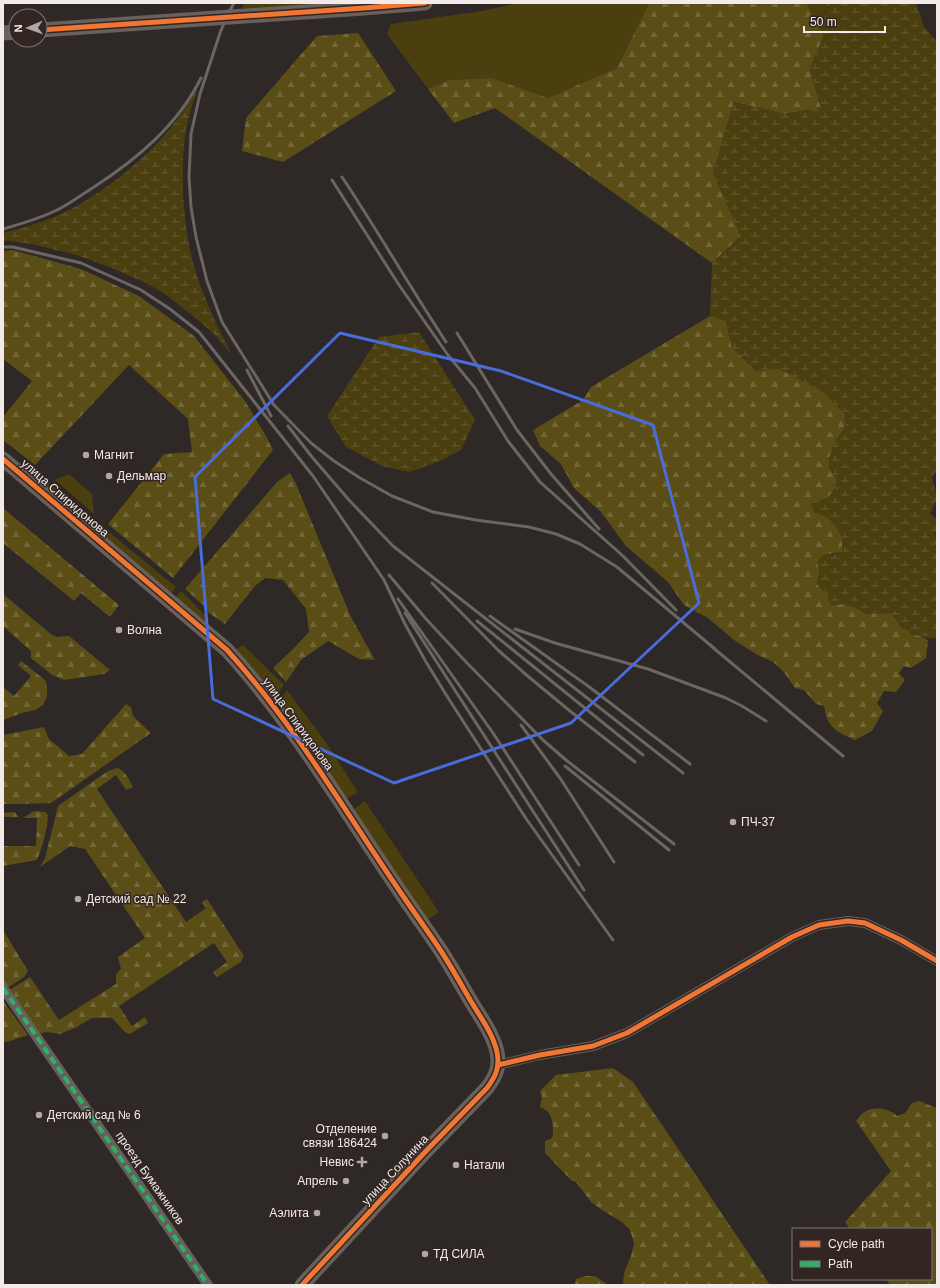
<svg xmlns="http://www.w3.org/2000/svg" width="940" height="1288" viewBox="0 0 940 1288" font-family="Helvetica,sans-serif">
<defs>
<pattern id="forest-firs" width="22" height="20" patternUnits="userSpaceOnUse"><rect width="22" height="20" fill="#5b4d16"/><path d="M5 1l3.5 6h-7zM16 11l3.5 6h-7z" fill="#736738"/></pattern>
<pattern id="wetland-marsh" width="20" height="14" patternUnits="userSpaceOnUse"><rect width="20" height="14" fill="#4b3f10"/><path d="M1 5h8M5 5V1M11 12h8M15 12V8" fill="none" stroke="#655b33"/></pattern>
</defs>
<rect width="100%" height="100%" fill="#2e2826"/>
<!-- grass -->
<path fill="#4b3f10" d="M 245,3 L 336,3 L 240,13 Z
M 518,3 L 649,3 L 617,68 L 548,98 L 492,78 L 450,80 L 428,89 L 387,34 L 391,24 L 482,11 Z
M 806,3 L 826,3 L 824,35 Z
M 69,474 L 92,494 L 94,514 L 55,480 Z
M 47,482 L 97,524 L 86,537 L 37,484 Z
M 104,528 L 176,587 L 166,600 L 94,541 Z
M 181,591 L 209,619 L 200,629 L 169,604 Z
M 243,645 L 284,685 L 274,699 L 235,650 Z
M 287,690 L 325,741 L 358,792 L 345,800 L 277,703 Z
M 365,801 L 439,912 L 423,923 L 350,812 Z"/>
<!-- forest -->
<path fill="url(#forest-firs)" d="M 649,3 L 806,3 L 824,35 L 810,69 L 821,108 L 784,114 L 734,102 L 713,173 L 741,236 L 712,263 L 495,108 L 454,123 L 428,89 L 450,80 L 492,78 L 548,98 L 617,68 Z
M 358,33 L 396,91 L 283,162 L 242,151 L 246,118 L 317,36 Z
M 13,250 L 81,269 L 139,296 L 194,336 L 245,401 L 266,436 L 273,450 L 173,578 L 108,524 L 164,454 L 192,452 L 188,419 L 129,365 L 35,465 L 3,440 L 3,417 L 32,381 L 3,359 L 3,251 Z
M 710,316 L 726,321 L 732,347 L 756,371 L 779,368 L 822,391 L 845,414 L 844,429 L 833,445 L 829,467 L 837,479 C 834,496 828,499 812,503 L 814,512 L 828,517 L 836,527 L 842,537 L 842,552 L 823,555 L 817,584 L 827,594 L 831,605 L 842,604 L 855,607 L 866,614 L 889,613 L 896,619 L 901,628 L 908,630 L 928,640 L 926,658 L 911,668 L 904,666 L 899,673 L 905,680 L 896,692 L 884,691 L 877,703 L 883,711 L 872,731 L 855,740 C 837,732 827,728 824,706 L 816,704 L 804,690 L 795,688 L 783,671 L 773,662 L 756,654 L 734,640 L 708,618 L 684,605 L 668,582 L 626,546 L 601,512 L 574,488 L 561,464 L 540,446 L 533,430 L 583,400 L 591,387 Z
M 290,473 L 296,484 L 351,617 L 375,660 L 359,659 L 328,641 L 301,660 L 286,682 L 273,668 L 293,649 L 309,632 L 306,609 L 283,580 L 265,578 L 255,586 L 225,624 L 209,613 L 203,605 L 185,589 L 277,482 Z
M 3,508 L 119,605 L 110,617 L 81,593 L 74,601 L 3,543 Z
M 3,594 L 52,635 L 57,637 L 69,636 L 110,670 L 104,674 L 64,680 L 52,675 L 31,658 L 31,651 L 3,626 Z
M 21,661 L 45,680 L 47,685 L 47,697 L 43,705 L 35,710 L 22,713 L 3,720 L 3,687 L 14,696 L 31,676 L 18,665 Z
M 126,704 L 131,707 L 133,716 L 151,733 L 51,803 L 21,804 L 3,804 L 3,735 L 44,727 L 49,739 L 69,756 L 82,754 Z
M 117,768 C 125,770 129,780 133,787 L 126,790 L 116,775 L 97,789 L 186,922 L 206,908 L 202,902 L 207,899 L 244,956 L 241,962 L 217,977 L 213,972 L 227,962 L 214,943 L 119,1006 L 132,1026 L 145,1017 L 148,1023 L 130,1034 L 125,1032 L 112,1018 L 92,1018 L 75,1028 L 60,1034 L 47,1032 L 39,1034 L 8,991 L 30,977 L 59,1020 L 116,984 L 116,974 L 121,969 L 118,957 L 145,938 L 85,849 L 70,846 L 40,867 L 45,858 L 58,806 L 108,771 Z
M 34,811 L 45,812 L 48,815 C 47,831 43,845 37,860 L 3,866 L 3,813 L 15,812 L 18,817 L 4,817 L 4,846 L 36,846 L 37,818 L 23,818 Z
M 3,930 L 28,971 L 24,977 L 9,987 L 5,986 L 3,984 Z
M 3,1000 L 6,1005 L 28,1035 L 7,1042 L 3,1041 Z
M 613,1068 L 633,1082 L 770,1285 L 623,1285 L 624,1273 L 631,1256 L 634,1243 L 630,1230 L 622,1222 L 602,1210 L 591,1202 L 576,1182 L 572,1181 L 545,1153 L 545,1141 L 552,1138 C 554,1131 553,1118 548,1112 C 546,1110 543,1108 540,1107 L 542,1097 L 540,1091 L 556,1075 Z
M 919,1101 L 937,1108 L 937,1285 L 890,1285 L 886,1279 L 931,1279 L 931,1229 L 850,1229 L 845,1222 L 891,1171 L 856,1121 C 858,1119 860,1115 863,1113 C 871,1106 889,1107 897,1116 L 905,1113 L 912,1103 Z
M 585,1276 L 595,1276 L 608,1285 L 574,1285 L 576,1279 Z"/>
<!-- wetland -->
<path fill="url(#wetland-marsh)" d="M 826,3 L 916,3 L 924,27 L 937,42 L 937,470 L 932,477 L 937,498 L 930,514 L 937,519 L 937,531 L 935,533 L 937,543 L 937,638 C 926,640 922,635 911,635 L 908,630 L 901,628 L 896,619 L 889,613 L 866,614 L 855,607 L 842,604 L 831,605 L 827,594 L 817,584 L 820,573 L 817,561 L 823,555 L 837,554 L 842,552 L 842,537 L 836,527 L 828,517 L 814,512 L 811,503 C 828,499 834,497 837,479 L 829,467 L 829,458 L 833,445 L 844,429 L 845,414 L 822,391 L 779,369 L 756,371 L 732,347 L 726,321 L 710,316 L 712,263 L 741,236 L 713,173 L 734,102 L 784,114 L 821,108 L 810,69 L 824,35 Z
M 197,90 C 191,108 185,127 184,146 C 180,190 185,244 200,285 C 209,309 220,332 232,355 L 216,336 L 196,318 L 165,294 L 146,283 L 107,266 L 76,255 L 32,244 L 3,240 L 3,233 C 26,227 48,221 69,210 C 105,192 153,153 176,121 C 184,111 190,100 197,90 Z
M 419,332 L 475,420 L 461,450 L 438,462 L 409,472 L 382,466 L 346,447 L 327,416 L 379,337 Z"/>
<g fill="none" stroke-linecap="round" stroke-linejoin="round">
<!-- street -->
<path stroke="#675f59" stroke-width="10" d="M 3,988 L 208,1285
M 498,1065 L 540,1055 L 593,1046 L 627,1033 L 792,937 L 819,925 L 848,921 L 865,923 L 901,940 L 937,961"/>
<!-- secondary -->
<path stroke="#6a605a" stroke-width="15" d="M 40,30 L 364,8 L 425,3
M 3,33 L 16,32
M 3,459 L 227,650 C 295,725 346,813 403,896 C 416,915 429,933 441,951 C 452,968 462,986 472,1003 C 481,1018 493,1034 497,1052 C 500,1067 496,1076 487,1088 L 426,1151 L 302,1285"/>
<!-- rail -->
<path stroke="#6c6662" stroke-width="3" d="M 234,3 L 226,18 L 220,33 L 200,94 L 191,134 L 189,177 L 191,207 L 196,237 L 207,281 L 222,322 L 274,405 L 311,443 L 334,461 L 360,478 L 392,496 L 433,512 L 476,520 L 529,527 L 556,534 L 580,544 L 617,567 L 715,649
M 342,177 C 378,231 410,287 446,342
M 332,180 L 399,285 L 448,355 L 475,388 L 508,441 L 540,482 L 623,556 L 676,610
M 3,229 C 21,224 38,219 55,211 C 68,205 81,195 94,187 C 137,159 178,125 201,78
M 3,247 L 13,247 L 81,263 L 141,290 L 170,309 L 199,332 L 313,476 L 384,580 L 405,624 L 426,662 L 450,701 L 527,820 L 613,940
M 457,333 L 517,430 L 551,474 L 599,529
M 247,370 L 271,416
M 288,426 L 312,457 L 349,500 L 393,546 L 683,773
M 389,575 L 427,620 L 467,663 L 543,740 L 566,760 L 674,844
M 432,583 L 499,651 L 530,678 L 570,711 L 635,762
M 398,599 L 493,733 L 579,865
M 405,613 L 584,890
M 490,616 L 588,686 L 690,764
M 477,621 L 643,755
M 515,629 L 555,643 L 648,669 L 726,698 L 742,706 L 766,721
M 711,646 L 843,756
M 521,725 L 560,778 L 614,862
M 565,766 L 669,850"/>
<!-- quiet -->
<path stroke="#2db169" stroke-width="4" stroke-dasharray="8 4" stroke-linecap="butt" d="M 3,988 L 208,1285"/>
<!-- cycleway casing -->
<g stroke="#322623" stroke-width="8">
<path id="cycleway" d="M 40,30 L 364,8 L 425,3
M 3,459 L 227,650 C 295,725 346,813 403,896 C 416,915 429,933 441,951 C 452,968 462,986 472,1003 C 481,1018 493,1034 497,1052 C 500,1067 496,1076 487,1088 L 426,1151 L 302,1285
M 498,1065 L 540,1055 L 593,1046 L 627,1033 L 792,937 L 819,925 L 848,921 L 865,923 L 901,940 L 937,961"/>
</g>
<!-- cycleway -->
<use href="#cycleway" stroke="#f07635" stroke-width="5"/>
</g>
<!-- marked area -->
<path fill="none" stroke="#486ddb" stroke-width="3" stroke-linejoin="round" d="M 340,333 L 501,371 L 653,425 L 699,603 L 571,723 L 394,783 L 213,699 L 195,477 Z"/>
<!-- markers -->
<g fill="#aea7a5" stroke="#322623" stroke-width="1.5">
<circle cx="86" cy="455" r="4"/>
<circle cx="109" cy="476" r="4"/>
<circle cx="119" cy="630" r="4"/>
<circle cx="733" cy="822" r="4"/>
<circle cx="78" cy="899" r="4"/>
<circle cx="39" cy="1115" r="4"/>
<circle cx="385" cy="1136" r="4"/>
<path d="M360 1156h4v4h4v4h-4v4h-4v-4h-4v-4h4z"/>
<circle cx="456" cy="1165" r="4"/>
<circle cx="346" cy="1181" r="4"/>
<circle cx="317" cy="1213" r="4"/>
<circle cx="425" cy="1254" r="4"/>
</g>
<g text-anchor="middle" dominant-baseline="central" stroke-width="3" stroke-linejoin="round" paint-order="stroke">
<!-- poi labels -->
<g font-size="12" fill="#f3ebe9" stroke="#322623" text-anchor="start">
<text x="94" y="455">Магнит</text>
<text x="117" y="476">Дельмар</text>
<text x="127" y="630">Волна</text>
<text x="741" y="822">ПЧ-37</text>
<text x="86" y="899">Детский сад № 22</text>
<text x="47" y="1115">Детский сад № 6</text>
<text x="377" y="1129" text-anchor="end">Отделение<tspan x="377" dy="14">связи 186424</tspan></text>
<text x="354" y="1162" text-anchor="end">Невис</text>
<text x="464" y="1165">Натали</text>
<text x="338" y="1181" text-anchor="end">Апрель</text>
<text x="309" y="1213" text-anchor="end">Аэлита</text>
<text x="433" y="1254">ТД СИЛА</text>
</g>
<!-- street labels -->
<g font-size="12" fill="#f3ebe9" stroke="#322623">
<text transform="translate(65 498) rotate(41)">улица Спиридонова</text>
<text transform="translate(298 724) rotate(54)">улица Спиридонова</text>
<text transform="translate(395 1170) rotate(-47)">улица Солунина</text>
<text transform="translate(150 1178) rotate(55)">проезд Бумажников</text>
</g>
</g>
<!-- border -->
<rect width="940" height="1288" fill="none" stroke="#f3ebe9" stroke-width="8"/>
<!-- legend -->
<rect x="792" y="1228" width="140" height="52" fill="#322623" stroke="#7f7572"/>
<rect x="800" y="1241" width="20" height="6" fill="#f07635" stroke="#7f7572"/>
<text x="828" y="1248" font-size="12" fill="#f3ebe9">Cycle path</text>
<rect x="800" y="1261" width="20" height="6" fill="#2db169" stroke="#7f7572"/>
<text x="828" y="1268" font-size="12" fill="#f3ebe9">Path</text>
<!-- north arrow -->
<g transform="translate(28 28) rotate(268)"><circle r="19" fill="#322623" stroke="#7f7572"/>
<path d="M0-3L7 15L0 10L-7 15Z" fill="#aea7a5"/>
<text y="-6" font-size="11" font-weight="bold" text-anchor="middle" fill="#f3ebe9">N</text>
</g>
<!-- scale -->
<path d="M804 26v6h81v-6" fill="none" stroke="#f3ebe9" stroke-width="2"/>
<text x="810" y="26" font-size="12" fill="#f3ebe9" stroke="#322623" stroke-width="3" paint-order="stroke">50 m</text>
</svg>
